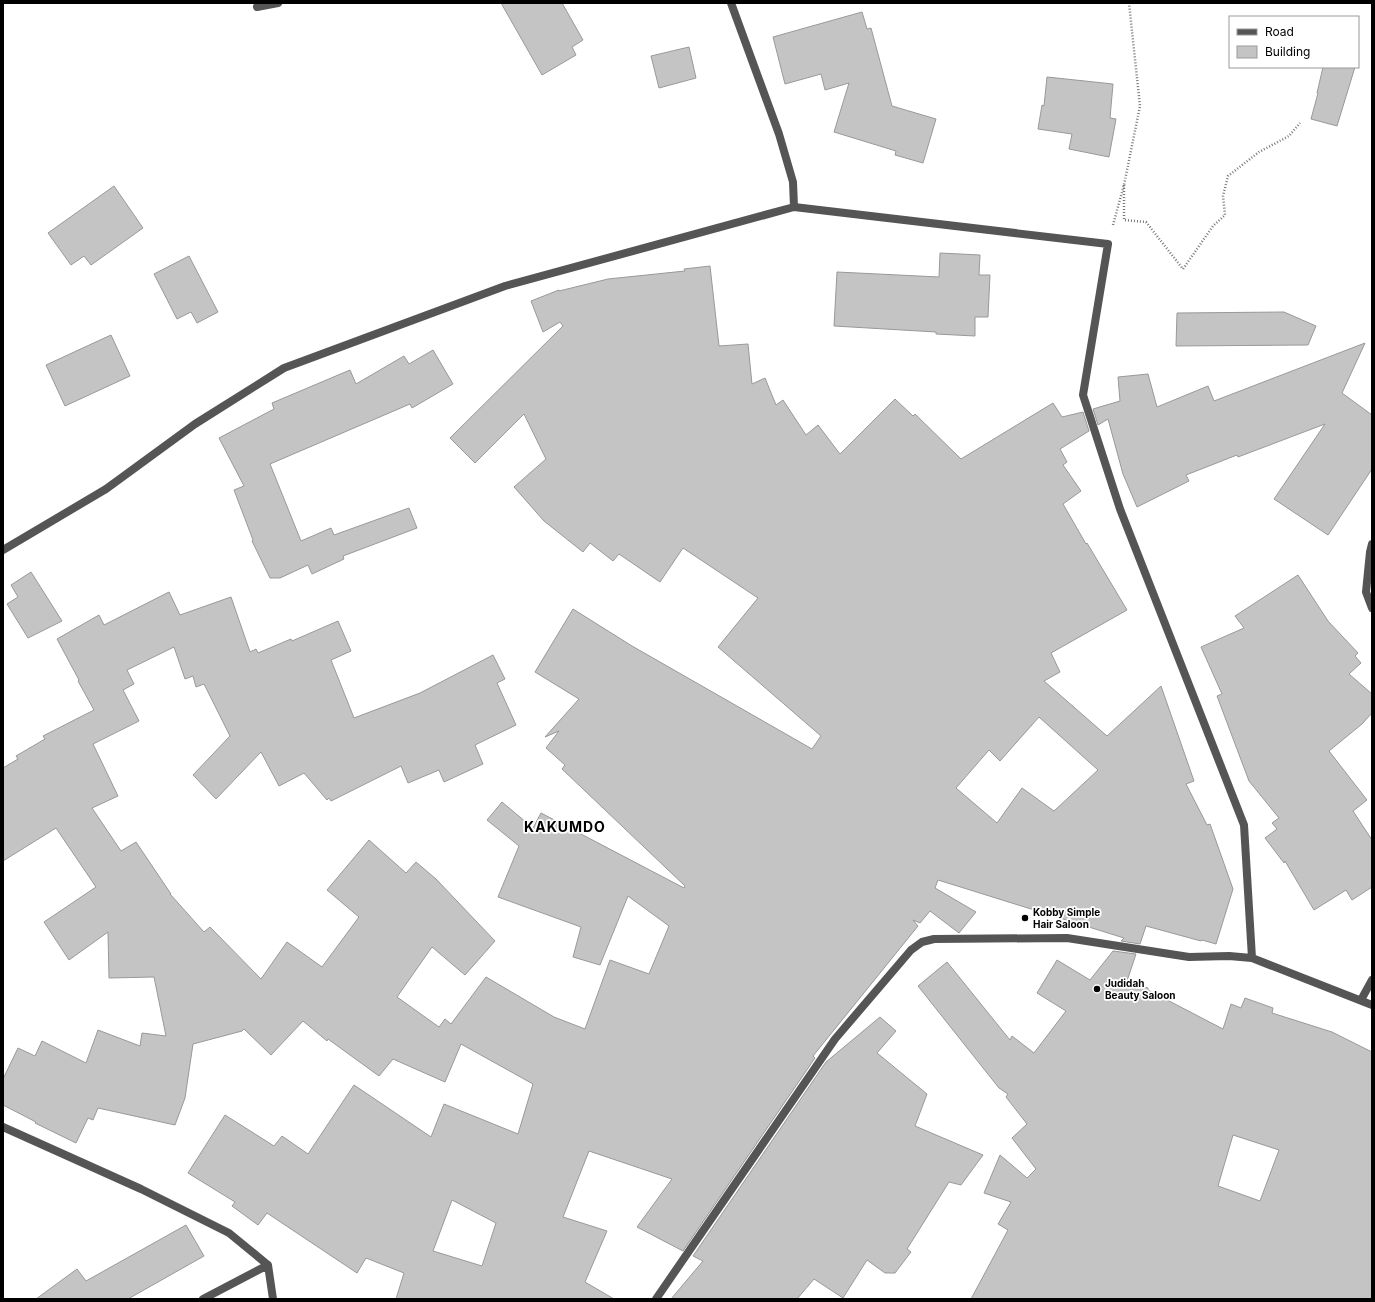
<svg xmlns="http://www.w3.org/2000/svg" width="1375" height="1302" viewBox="0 0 1375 1302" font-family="Inter,sans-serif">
<rect width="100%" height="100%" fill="#fff"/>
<!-- building -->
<path fill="#c4c4c4" stroke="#999" fill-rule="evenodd" d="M 501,3 L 562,3 L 583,40 L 572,47 L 576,55 L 542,75 Z
M 862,12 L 867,29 L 871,28 L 892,106 L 936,119 L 923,163 L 895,155 L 896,151 L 834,132 L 849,83 L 825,90 L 821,74 L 785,84 L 773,37 Z
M 689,47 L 696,78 L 659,88 L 651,56 Z
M 1323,67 L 1355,67 L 1337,126 L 1311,119 L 1318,93 L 1317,93 Z
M 1047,77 L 1113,84 L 1110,118 L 1116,119 L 1109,157 L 1069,149 L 1072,134 L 1038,129 L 1042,105 L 1044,106 Z
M 114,186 L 143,228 L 91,265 L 84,256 L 71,265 L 48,233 Z
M 940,253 L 980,255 L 979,275 L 990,275 L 988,317 L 975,317 L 975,336 L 936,334 L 936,332 L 834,326 L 837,272 L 939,277 Z
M 189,256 L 218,312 L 197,323 L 191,312 L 177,319 L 154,274 Z
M 710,266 L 719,346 L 748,344 L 752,384 L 765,378 L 776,405 L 783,400 L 806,435 L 818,425 L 840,454 L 895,399 L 913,416 L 915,414 L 961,459 L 1053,403 L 1062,417 L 1083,412 L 1089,431 L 1060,449 L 1067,462 L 1063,465 L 1081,491 L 1063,504 L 1086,544 L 1087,543 L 1127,610 L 1051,653 L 1060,672 L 1044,681 L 1107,736 L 1161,686 L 1194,781 L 1186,784 L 1207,825 L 1210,824 L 1233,889 L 1216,944 L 1202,940 L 1201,941 L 1146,926 L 1140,944 L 1121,941 L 1124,938 L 938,880 L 935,888 L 976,912 L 959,933 L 930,911 L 920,923 L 913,920 L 918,926 L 813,1056 L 815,1058 L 683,1251 L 637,1227 L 672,1179 L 589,1151 L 563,1217 L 607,1231 L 585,1282 L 614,1299 L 396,1299 L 404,1273 L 366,1258 L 357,1273 L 267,1213 L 258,1225 L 232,1206 L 235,1202 L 188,1173 L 225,1115 L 274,1146 L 282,1136 L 308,1154 L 354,1085 L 431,1137 L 444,1104 L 518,1134 L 533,1084 L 461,1044 L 445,1082 L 393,1059 L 379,1076 L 328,1039 L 327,1041 L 303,1021 L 271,1055 L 244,1029 L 242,1031 L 193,1044 L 185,1098 L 175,1125 L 98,1108 L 93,1120 L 88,1118 L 76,1143 L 35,1123 L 36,1122 L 3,1105 L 3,1079 L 18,1048 L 35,1056 L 42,1041 L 86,1063 L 98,1030 L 140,1046 L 142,1033 L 166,1036 L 154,977 L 109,978 L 108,932 L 69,960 L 44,922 L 96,887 L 56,828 L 3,861 L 3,768 L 18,759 L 16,756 L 45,739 L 43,736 L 94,710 L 78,681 L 79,680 L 57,639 L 99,615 L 104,625 L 169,592 L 180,615 L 231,597 L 250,652 L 256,649 L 258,653 L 291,639 L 292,641 L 338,621 L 351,651 L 331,660 L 354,718 L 420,693 L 493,655 L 505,679 L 497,683 L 516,725 L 475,745 L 483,764 L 444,782 L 439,770 L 408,783 L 401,766 L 331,801 L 329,798 L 327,800 L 304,773 L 279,786 L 261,752 L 216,799 L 193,775 L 230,736 L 204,684 L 196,687 L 193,676 L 185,679 L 174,647 L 127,670 L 134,684 L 123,690 L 139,721 L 93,744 L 118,796 L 92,808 L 121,851 L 136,842 L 171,894 L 170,894 L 204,932 L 210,927 L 261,979 L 287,942 L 322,967 L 359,917 L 327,890 L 369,840 L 406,873 L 416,862 L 436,879 L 495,941 L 465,975 L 432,947 L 397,997 L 439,1027 L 445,1019 L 451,1024 L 486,977 L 554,1017 L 585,1029 L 610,960 L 649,974 L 669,926 L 628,896 L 600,965 L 573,957 L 581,927 L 498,897 L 519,846 L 487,820 L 502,802 L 533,828 L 541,813 L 684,888 L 685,886 L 562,769 L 565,765 L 546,748 L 559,731 L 545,737 L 579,699 L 535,672 L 573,609 L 632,646 L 812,749 L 821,736 L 718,647 L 758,598 L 683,548 L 660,582 L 619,554 L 613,561 L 590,543 L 583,552 L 544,521 L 514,487 L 546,459 L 524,414 L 475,463 L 450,438 L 563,326 L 560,322 L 543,332 L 531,301 L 559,290 L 559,291 L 608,279 L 685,271 L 684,269 ZM 1039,717 L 1098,770 L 1054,811 L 1022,788 L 997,823 L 956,788 L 989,750 L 1000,761 ZM 452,1200 L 496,1223 L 482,1266 L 433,1251 Z
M 1284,312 L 1316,326 L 1308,345 L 1176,346 L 1177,313 Z
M 111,335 L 130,376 L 65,406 L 46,365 Z
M 1365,343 L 1342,393 L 1372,415 L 1372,469 L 1328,535 L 1274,499 L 1325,424 L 1238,457 L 1237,455 L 1186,475 L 1189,481 L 1137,507 L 1123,474 L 1108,419 L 1098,425 L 1093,409 L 1120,401 L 1118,377 L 1148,374 L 1157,407 L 1208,386 L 1214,401 Z
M 433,350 L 453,384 L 412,408 L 410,404 L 270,464 L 301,541 L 331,528 L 334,535 L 409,508 L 417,528 L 343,556 L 344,559 L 312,574 L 308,565 L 280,578 L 270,578 L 252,541 L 253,540 L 234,490 L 244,486 L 219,438 L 274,409 L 272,403 L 350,370 L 356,384 L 404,356 L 409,364 Z
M 31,572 L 62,621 L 28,638 L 7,604 L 18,597 L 11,585 Z
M 1298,575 L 1328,621 L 1358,653 L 1355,656 L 1361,663 L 1349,674 L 1372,694 L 1372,713 L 1362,724 L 1329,751 L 1367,800 L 1353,811 L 1372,840 L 1372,887 L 1352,900 L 1346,890 L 1314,910 L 1285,861 L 1284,863 L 1265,838 L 1277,829 L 1272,823 L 1279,818 L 1249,781 L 1217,696 L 1222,694 L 1201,647 L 1244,628 L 1235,616 Z
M 1113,951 L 1136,954 L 1127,981 L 1148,988 L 1148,990 L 1223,1029 L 1231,1004 L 1241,1008 L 1245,998 L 1273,1008 L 1272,1013 L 1332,1032 L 1372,1052 L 1372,1299 L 971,1299 L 1008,1230 L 998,1224 L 1011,1202 L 984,1193 L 1000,1155 L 1027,1178 L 1036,1169 L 1012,1138 L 1027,1124 L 1006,1097 L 1008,1094 L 999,1088 L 918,986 L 947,962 L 1010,1040 L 1012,1036 L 1034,1053 L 1066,1011 L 1037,993 L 1057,960 L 1090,980 ZM 1233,1135 L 1279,1150 L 1260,1201 L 1218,1186 Z
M 880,1017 L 896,1031 L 877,1053 L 927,1094 L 915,1126 L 983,1155 L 961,1185 L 949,1182 L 907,1249 L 911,1252 L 895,1273 L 885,1273 L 867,1260 L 843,1298 L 814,1279 L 797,1299 L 671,1299 L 703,1261 L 693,1256 L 826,1062 Z
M 186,1225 L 204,1256 L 128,1299 L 36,1299 L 77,1269 L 86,1281 Z"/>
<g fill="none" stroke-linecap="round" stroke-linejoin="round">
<!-- path -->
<path stroke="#777" stroke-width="2.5" stroke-dasharray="1 2" stroke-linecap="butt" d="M 1124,185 L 1124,220 L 1146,222 L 1183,269 L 1213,226 L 1225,215 L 1223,196 L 1228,176 L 1259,152 L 1289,136 L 1300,123
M 1113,225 L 1124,185 L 1140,106 L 1129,3"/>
<!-- minor -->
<path stroke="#555" stroke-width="8" d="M 731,3 L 779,134 L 793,182 L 794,207
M 257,7 L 278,3
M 1372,544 L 1370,552 L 1366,592 L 1372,608
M 3,550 L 106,489 L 195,424 L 284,368 L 505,286 L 794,207 L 1108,244 L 1083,395 L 1120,509 L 1244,825 L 1252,958 L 1372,1005
M 1361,1000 L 1372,980
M 3,1127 L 141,1189 L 229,1233 L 268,1265 L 273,1299
M 203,1299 L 268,1265
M 656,1299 L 835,1039 L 911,950 L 922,942 L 934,939 L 1067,938 L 1189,957 L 1229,956 L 1252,958"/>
</g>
<!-- markers -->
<g fill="#000" stroke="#fff" stroke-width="1.5">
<circle cx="1025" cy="918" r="4"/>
<circle cx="1097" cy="989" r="4"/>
</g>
<g text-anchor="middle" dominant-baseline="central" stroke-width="3.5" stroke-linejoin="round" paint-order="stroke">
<!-- poi labels -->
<g font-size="10" font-weight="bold" fill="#000" stroke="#fff" text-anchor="start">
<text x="1033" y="912">Kobby Simple<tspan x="1033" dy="12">Hair Saloon</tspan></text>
<text x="1105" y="983">Judidah<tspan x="1105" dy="12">Beauty Saloon</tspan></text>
</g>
<!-- district labels -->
<g font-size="14" font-weight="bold" letter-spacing="1" fill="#000" stroke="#fff">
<text x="565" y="826">KAKUMDO</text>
</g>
</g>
<!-- border -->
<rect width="1375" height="1302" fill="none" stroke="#000000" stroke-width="8"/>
<!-- legend -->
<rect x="1229" y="16" width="130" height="52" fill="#ffffff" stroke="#999999"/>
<rect x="1237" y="29" width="20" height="6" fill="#555555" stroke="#999999"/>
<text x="1265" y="36" font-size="12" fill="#000000">Road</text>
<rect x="1237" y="46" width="20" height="12" fill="#c4c4c4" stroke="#999999"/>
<text x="1265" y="56" font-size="12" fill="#000000">Building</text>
</svg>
